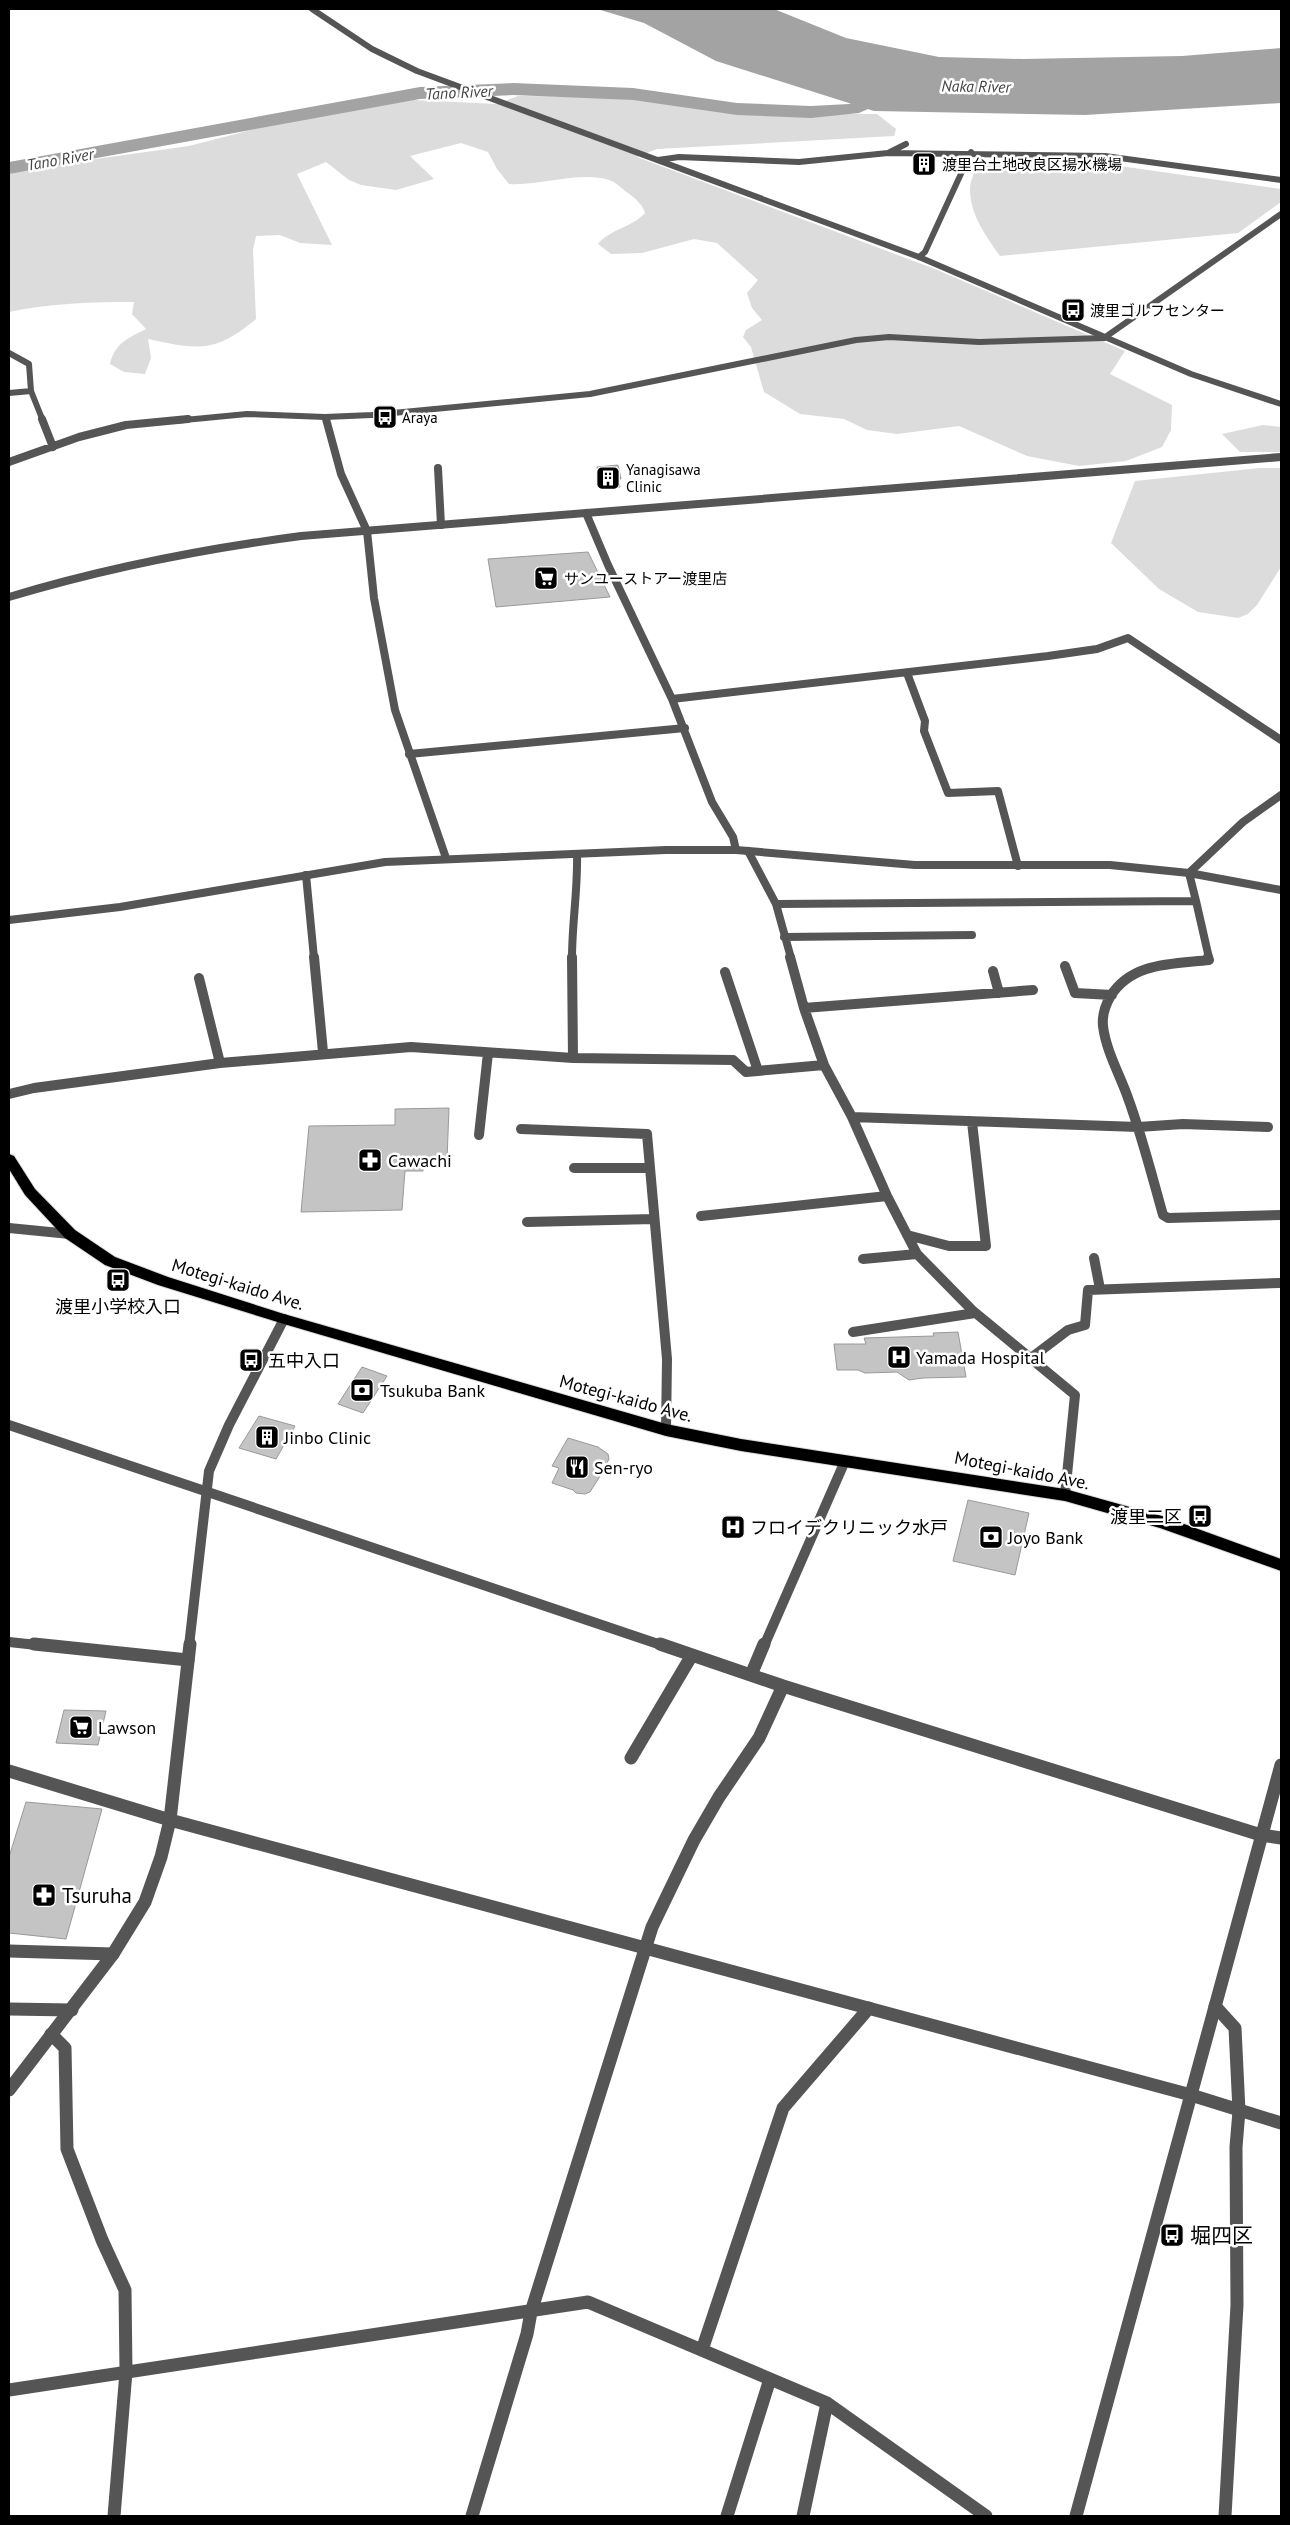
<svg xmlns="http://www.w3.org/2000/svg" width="1290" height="2525" viewBox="0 0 1290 2525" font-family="'PT Sans','Noto Sans JP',sans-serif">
<rect width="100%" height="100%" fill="#fff"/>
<!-- green -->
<path fill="#dcdcdc" d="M 518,96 L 609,97 L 753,113 L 877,114 L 896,129 L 894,136 L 657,149 L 637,157 L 935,269 L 1125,351 L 1110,374 L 1172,405 L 1171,430 L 1162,447 L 1126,461 L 1079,466 L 1027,456 L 959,426 L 897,434 L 867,430 L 844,419 L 800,414 L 764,392 L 751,347 L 743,337 L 746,330 L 762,320 L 752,308 L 747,293 L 758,280 L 717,243 L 694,239 L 642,253 L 611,254 L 598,244 C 610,229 631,228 645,213 C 643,205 635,198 628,193 C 622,189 616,182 609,180 C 580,171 541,186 509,184 L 497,169 L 488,152 L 461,143 L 410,156 L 434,179 L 396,190 L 361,185 L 349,180 L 326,162 L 297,174 L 332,245 L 300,243 L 280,235 L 256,236 L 253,250 L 256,319 C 215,353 199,350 148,339 L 151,358 L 145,374 L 124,372 L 110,364 C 115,343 128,338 146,329 L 132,314 L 134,302 C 92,302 50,303 9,312 L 9,171 L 189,146 L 275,124 L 413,100 L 497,104 Z
M 978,163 L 1120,166 L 1281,189 L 1281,202 L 1238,233 L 1000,256 C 986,236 970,215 970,189 C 970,181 975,171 978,163 Z
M 1263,425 L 1281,427 L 1281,452 L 1240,452 L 1222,434 Z
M 1260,468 L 1281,468 L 1281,567 L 1257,605 L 1248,614 L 1238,618 L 1198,612 L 1159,589 L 1111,543 L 1135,481 Z"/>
<!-- water -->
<path fill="#a3a3a3" d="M 597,9 L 774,9 L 846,38 L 939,57 L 1023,59 L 1182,56 L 1281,48 L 1281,103 L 1085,115 L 874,111 L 716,61 L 644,23 Z"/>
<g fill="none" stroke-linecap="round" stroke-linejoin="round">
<!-- river -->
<path fill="#a3a3a3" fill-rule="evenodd" d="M 900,82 L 907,84 L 909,88 L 907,92 L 859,113 L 811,118 L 737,115 L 633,100 L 513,95 L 420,99 L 9,174 L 9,162 L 420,87 L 513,83 L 633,88 L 737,103 L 811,106 L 849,104 Z"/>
</g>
<!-- building -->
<path fill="#c4c4c4" stroke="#999" d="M 618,465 L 621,479 L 618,479 L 620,487 L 605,488 L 604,484 L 601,485 L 597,467 Z
M 588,552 L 610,597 L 496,607 L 488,559 Z
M 449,1108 L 447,1160 L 423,1160 L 423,1171 L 405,1171 L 402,1210 L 301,1212 L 309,1126 L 395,1125 L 395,1109 Z
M 958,1332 L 966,1377 L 923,1378 L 909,1380 L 897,1372 L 865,1373 L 858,1370 L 837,1370 L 834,1344 L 866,1344 L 864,1338 L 934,1336 L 933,1333 Z
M 362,1367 L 387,1376 L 363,1413 L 338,1404 Z
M 259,1416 L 295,1426 L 276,1459 L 239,1448 Z
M 568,1438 L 598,1447 L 608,1454 L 609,1459 L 602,1473 L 590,1492 L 585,1494 L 576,1493 L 573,1490 L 552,1483 L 559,1468 L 552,1466 Z
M 968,1500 L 1029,1513 L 1015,1575 L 953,1561 Z
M 64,1710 L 106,1711 L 98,1745 L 56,1743 Z
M 26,1802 L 102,1809 L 66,1939 L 9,1933 L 9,1857 Z"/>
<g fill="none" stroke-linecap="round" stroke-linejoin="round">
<!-- trunk casing -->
<g stroke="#dbdbdb" stroke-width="2">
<path id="trunk" d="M 9,1154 L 14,1156 L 35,1189 L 75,1230 L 115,1257 L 168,1277 L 284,1314 L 666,1424 L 741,1439 L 1065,1489 L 1162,1516 L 1281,1559 L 1281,1571 L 1160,1528 L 1065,1501 L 741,1451 L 666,1436 L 284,1324 L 158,1285 L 105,1265 L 65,1238 L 25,1195 L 9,1169 Z"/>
</g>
<!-- minor-far3 -->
<path stroke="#555" stroke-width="6" d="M 906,144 L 888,153 L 1105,156 L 1281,180
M 658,160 L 679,157 L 799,162 L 888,153
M 919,257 L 925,252 L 971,152
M 9,353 L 29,364 L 31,391
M 9,393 L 31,391 L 43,421
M 325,417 L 326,421
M 174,421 L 247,414 L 325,417 L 372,415 L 590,394 L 856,340 L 889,337 L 979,342 L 1104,338"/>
<!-- minor-far2 -->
<path stroke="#555" stroke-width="8" d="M 42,419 L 53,447
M 326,419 L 341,474 L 367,531 L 374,598 L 395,710 L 446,858
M 9,462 L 79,437 L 126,425 L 188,419
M 438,468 L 441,525
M 586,513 L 608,565 L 672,699 L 712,802 L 733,837 L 736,850
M 907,673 L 925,721 L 924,731 L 948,793 L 998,791 L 1018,866
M 672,699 L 1048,656 L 1097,649 L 1128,638 L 1281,740
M 409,754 L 685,728
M 748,851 L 776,904 L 791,958
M 306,875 L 314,958
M 1196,901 L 1209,958
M 776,904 L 1196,901 L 1189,873 L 1243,822 L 1281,795
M 784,937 L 972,935
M 572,958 C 572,923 578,889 577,854"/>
<!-- minor-far1 -->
<path stroke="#555" stroke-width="10" d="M 314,957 L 323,1052
M 572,957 L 573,1058
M 790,957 L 804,1008 L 824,1065 L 852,1117 L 887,1196 L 917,1254 L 972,1310 L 1075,1395 L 1065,1495
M 1208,957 L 1209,960 C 1173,964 1131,962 1110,997 C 1105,1006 1102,1016 1103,1026 C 1106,1051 1120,1075 1128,1098 C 1142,1136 1152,1176 1163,1215 L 1168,1218 L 1281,1215
M 1065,966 L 1075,993 L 1112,995
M 993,971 L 999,993
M 725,972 L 758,1071
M 199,978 L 220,1063
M 804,1008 L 1033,990
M 9,1094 L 34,1088 L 220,1063 L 411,1047 L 573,1058 L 733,1060 L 746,1072 L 824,1065
M 852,1117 L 1138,1127 L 1183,1124 L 1268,1127
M 521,1129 L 647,1134 L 667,1359 L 666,1430
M 479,1135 L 488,1053
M 574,1168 L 650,1168
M 701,1216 L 887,1196
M 527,1222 L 654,1219
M 9,1228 L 70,1234
M 907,1235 L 949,1246 L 986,1246 L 972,1122
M 1094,1258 L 1100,1289
M 863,1259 L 917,1254
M 853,1332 L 975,1313
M 1031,1358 L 1068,1330 L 1085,1325 L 1088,1290 L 1280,1283
M 9,1425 L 664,1646
M 9,1642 L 46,1646
M 764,1646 L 845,1461"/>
<!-- minor -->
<path stroke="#555" stroke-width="13" d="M 34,1644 L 188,1660
M 660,1644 L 783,1686 L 1261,1835 L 1281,1838
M 751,1675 L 764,1644
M 631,1758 L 692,1655
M 9,1951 L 113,1954
M 1215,2006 L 1235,2028 L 1239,2111 L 1236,2147 L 1237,2305 L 1225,2516
M 9,2009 L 72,2010
M 51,2034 L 65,2048 L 67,2149 L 102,2240 L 125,2290 L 126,2372 L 114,2516
M 702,2350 L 783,2108 L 869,2008
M 9,2390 L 588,2302 L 827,2403 L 986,2516
M 472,2516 L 527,2334 L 531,2312 L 652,1927 L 694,1840 L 719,1797 L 759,1738 L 783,1686
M 727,2516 L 770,2379
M 803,2516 L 827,2403"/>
<!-- tertiary-far3 -->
<path stroke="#555" stroke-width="6" d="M 312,9 L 372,49 L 417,71 L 919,257 L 1191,374 L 1281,404
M 1104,338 L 1281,214"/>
<!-- tertiary-far2 -->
<path stroke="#555" stroke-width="8" d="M 9,597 C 105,568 202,549 301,536 L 1281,457
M 9,920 L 120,907 L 385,862 L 666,850 L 736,850 L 915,865 L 1110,865 L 1189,873 L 1281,890"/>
<!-- tertiary-far1 -->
<path stroke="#555" stroke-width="10" d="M 189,1646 L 209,1471 L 229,1425 L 284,1319"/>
<!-- tertiary -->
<path stroke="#555" stroke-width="13" d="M 9,1771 L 170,1820 L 1191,2095 L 1281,2123
M 9,2090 L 113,1954 L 145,1902 L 161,1857 L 170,1820 L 190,1644
M 1076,2516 L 1281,1765"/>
<!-- trunk -->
<use href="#trunk" fill="#000" fill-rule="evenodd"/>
</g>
<!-- icons -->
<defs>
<g id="building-square" transform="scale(1.25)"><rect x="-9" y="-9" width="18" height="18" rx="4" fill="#000" stroke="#fff"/><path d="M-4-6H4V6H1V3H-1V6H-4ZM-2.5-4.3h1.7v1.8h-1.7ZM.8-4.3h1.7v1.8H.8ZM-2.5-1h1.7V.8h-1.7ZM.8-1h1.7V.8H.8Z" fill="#fff"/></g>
<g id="bus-square" transform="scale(1.25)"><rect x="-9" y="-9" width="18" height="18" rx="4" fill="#000" stroke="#fff"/><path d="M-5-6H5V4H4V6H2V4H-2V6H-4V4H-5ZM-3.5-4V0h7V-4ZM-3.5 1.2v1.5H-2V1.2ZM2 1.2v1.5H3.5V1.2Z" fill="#fff"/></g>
<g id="supermarket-square" transform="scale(1.25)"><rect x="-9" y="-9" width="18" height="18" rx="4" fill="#000" stroke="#fff"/><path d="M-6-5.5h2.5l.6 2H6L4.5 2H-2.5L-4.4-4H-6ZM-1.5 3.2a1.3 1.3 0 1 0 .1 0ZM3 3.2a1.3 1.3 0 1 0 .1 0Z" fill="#fff"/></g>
<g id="pharmacy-square" transform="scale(1.25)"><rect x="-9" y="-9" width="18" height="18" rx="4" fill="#000" stroke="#fff"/><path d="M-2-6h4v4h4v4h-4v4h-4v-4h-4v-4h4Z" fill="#fff"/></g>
<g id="hospital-square" transform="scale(1.25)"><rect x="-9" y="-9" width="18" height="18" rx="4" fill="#000" stroke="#fff"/><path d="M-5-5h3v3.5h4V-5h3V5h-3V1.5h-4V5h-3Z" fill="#fff"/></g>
<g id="bank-square" transform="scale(1.25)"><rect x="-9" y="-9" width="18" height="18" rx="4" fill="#000" stroke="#fff"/><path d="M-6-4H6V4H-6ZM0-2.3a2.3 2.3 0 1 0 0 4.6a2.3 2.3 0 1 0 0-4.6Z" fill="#fff"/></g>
<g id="restaurant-square" transform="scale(1.25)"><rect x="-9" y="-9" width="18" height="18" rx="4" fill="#000" stroke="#fff"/><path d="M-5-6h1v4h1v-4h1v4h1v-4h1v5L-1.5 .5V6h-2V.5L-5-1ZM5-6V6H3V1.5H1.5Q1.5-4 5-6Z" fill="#fff"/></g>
</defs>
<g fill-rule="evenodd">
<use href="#building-square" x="924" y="164"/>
<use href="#bus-square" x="1073" y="310"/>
<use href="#bus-square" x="385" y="417"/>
<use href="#building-square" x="608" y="478"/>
<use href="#supermarket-square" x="546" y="578"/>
<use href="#pharmacy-square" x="370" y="1160"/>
<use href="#bus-square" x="118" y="1280"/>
<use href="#hospital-square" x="899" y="1357"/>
<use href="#bus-square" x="251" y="1360"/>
<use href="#bank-square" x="362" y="1390"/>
<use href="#building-square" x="267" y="1437"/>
<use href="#restaurant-square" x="577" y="1467"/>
<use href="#bus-square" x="1200" y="1516"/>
<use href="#hospital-square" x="733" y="1527"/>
<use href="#bank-square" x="991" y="1537"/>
<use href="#supermarket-square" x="81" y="1727"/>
<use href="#pharmacy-square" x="44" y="1895"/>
<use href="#bus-square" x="1172" y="2235"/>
</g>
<g text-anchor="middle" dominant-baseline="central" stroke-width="5" stroke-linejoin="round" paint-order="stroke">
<!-- far-poi labels -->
<g font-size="15" fill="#000" stroke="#fff" text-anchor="start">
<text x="942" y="164">渡里台土地改良区揚水機場</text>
<text x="1090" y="310">渡里ゴルフセンター</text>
<text x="402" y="417">Araya</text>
<text x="626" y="469">Yanagisawa<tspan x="626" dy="17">Clinic</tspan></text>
<text x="564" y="578">サンユーストアー渡里店</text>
</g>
<!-- far-water labels -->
<g font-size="16" font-style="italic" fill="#444" stroke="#fff">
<text transform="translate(976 86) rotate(1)">Naka River</text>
<text transform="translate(459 92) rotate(-3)">Tano River</text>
<text transform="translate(60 159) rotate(-10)">Tano River</text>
</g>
<!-- poi labels -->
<g font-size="18" fill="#000" stroke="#fff" text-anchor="start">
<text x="388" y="1160">Cawachi</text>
<text x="118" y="1306" text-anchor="middle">渡里小学校入口</text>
<text x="916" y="1357">Yamada Hospital</text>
<text x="268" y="1360">五中入口</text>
<text x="380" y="1390">Tsukuba Bank</text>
<text x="284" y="1437">Jinbo Clinic</text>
<text x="594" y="1467">Sen-ryo</text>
<text x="1182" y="1516" text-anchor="end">渡里二区</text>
<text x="750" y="1527">フロイデクリニック水戸</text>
<text x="1008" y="1537">Joyo Bank</text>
<text x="98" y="1727">Lawson</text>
</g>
<!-- street labels -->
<g font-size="18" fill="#000" stroke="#fff">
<text transform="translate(238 1284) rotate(17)">Motegi-kaido Ave.</text>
<text transform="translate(626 1398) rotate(15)">Motegi-kaido Ave.</text>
<text transform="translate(1022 1470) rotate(11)">Motegi-kaido Ave.</text>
</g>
<!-- near-poi labels -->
<g font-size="21" fill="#000" stroke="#fff" text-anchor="start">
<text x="62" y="1895">Tsuruha</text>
<text x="1190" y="2235">堀四区</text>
</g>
</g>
<!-- border -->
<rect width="1290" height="2525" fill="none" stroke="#000000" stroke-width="20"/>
</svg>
